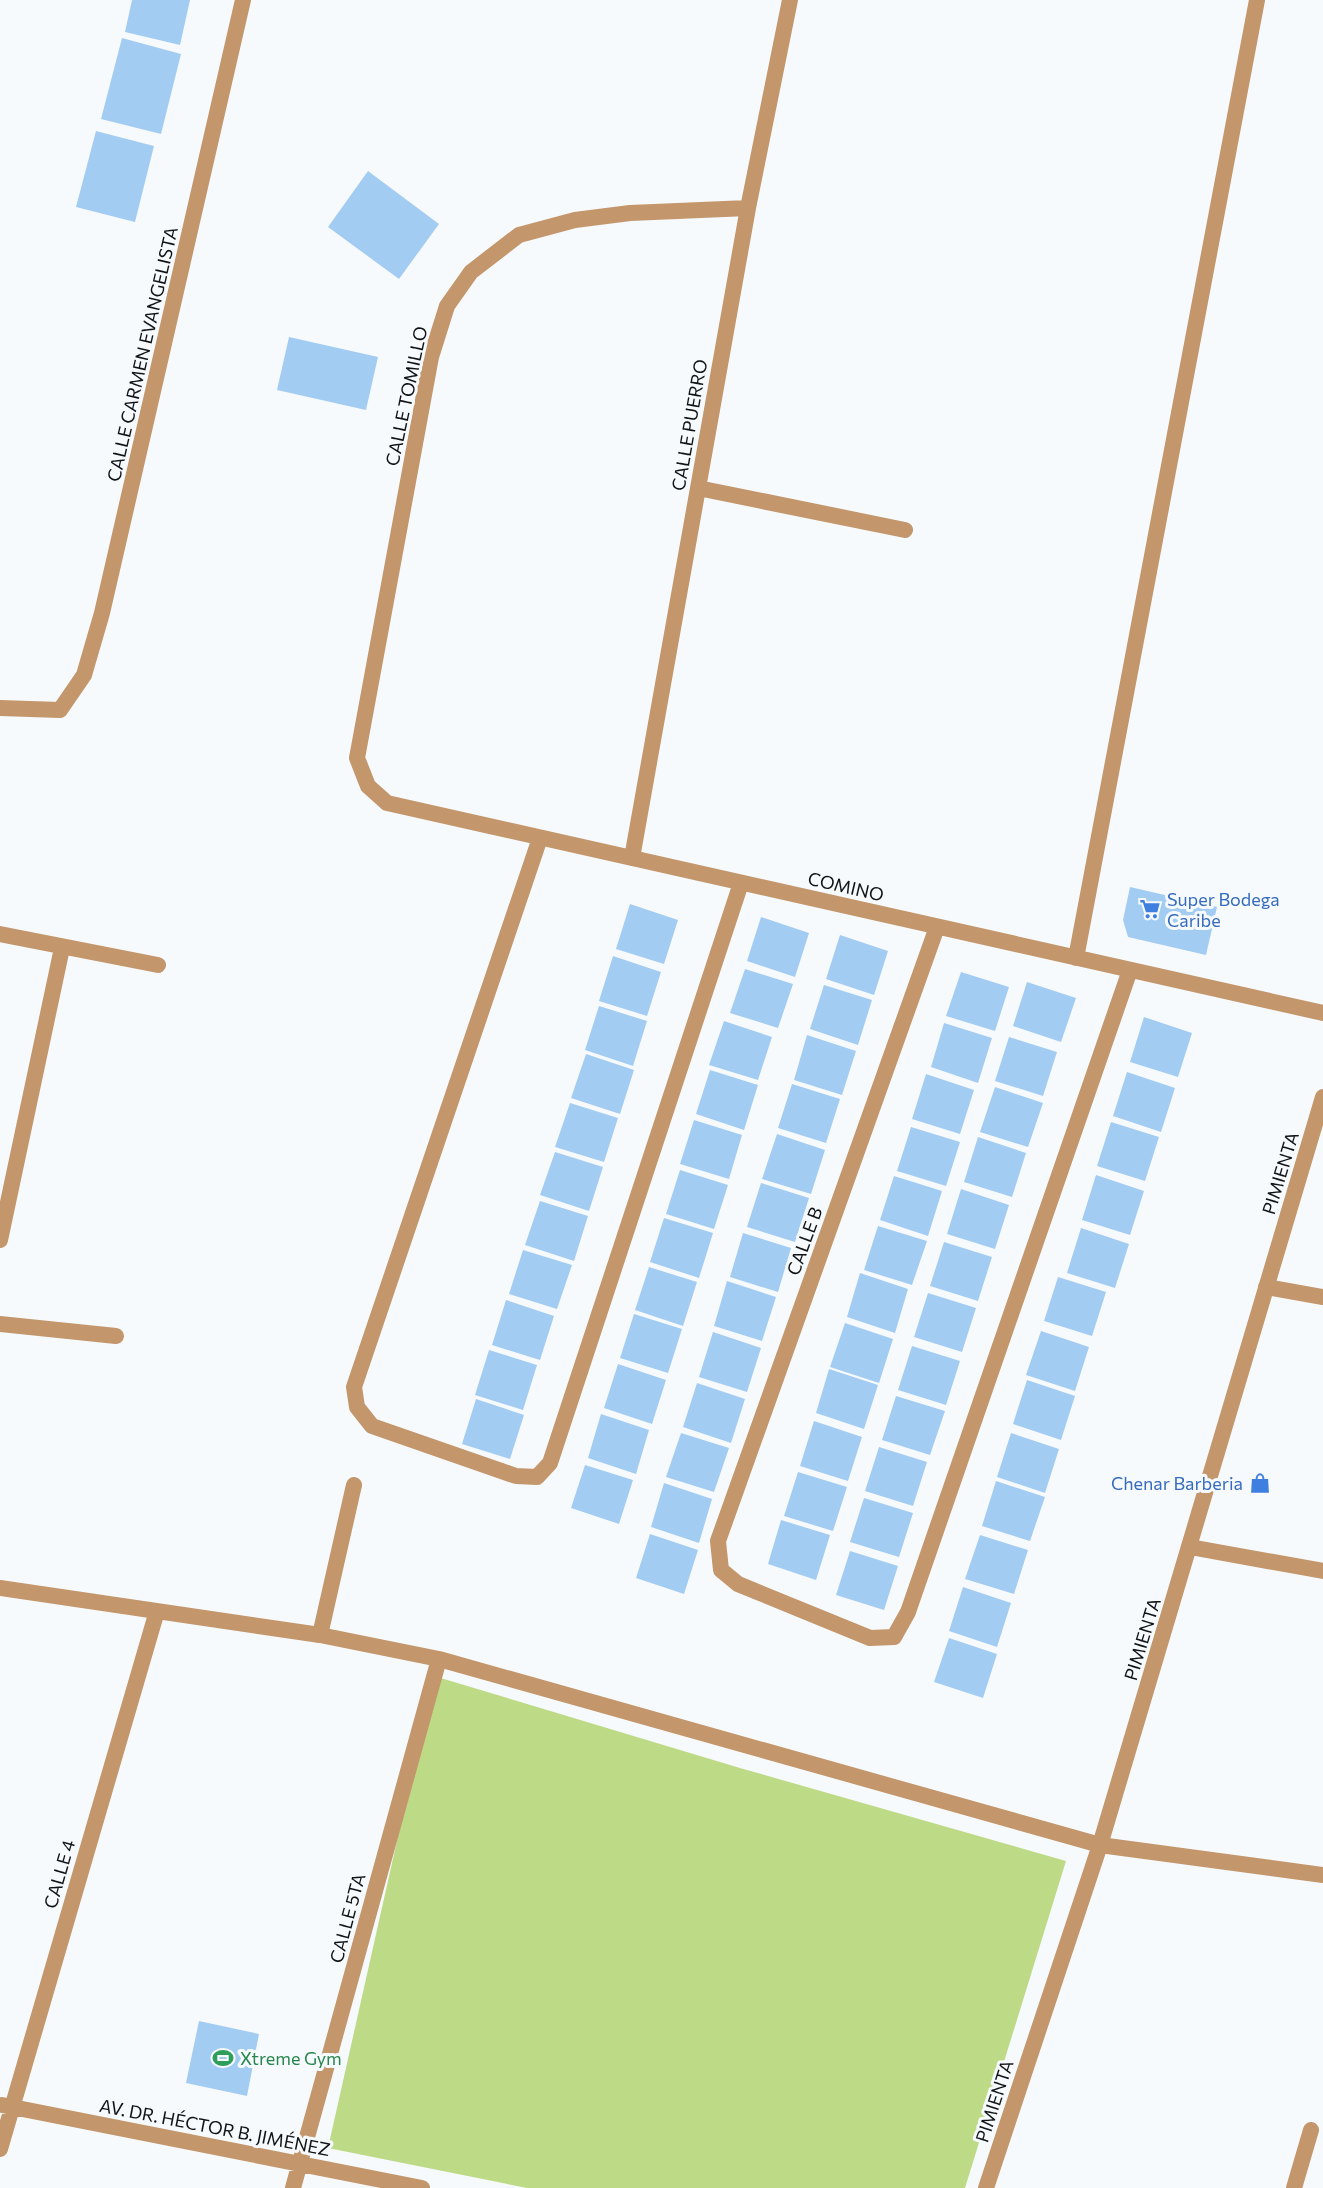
<svg xmlns="http://www.w3.org/2000/svg" width="1323" height="2188" viewBox="0 0 1323 2188" font-family="Commissioner,sans-serif">
<rect width="100%" height="100%" fill="#f7fafd"/>
<!-- green -->
<path fill="#bdda86" d="M 434,1676 L 740,1768 L 1066,1861 L 965,2188 L 527,2188 L 328,2148 Z"/>
<!-- building -->
<path fill="#a3ccf3" d="M 132,0 L 190,0 L 180,45 L 125,32 Z
M 122,38 L 181,54 L 161,134 L 101,119 Z
M 96,131 L 154,146 L 135,222 L 76,207 Z
M 368,171 L 439,224 L 399,279 L 328,227 Z
M 289,337 L 378,357 L 366,410 L 277,390 Z
M 1130,887 L 1217,907 L 1206,955 L 1128,937 L 1123,920 Z
M 630,904 L 678,920 L 664,964 L 616,949 Z
M 761,917 L 809,933 L 795,977 L 747,961 Z
M 840,935 L 888,951 L 874,995 L 826,979 Z
M 613,956 L 661,972 L 647,1016 L 599,1001 Z
M 745,969 L 793,984 L 778,1028 L 730,1013 Z
M 961,972 L 1009,987 L 995,1031 L 946,1016 Z
M 1027,982 L 1076,998 L 1061,1042 L 1013,1026 Z
M 824,985 L 872,1000 L 858,1045 L 810,1029 Z
M 599,1006 L 647,1021 L 633,1066 L 585,1050 Z
M 1144,1017 L 1192,1033 L 1178,1077 L 1130,1062 Z
M 724,1021 L 772,1037 L 758,1080 L 709,1065 Z
M 944,1023 L 992,1038 L 978,1083 L 931,1067 Z
M 807,1035 L 856,1051 L 842,1095 L 794,1080 Z
M 1009,1037 L 1057,1052 L 1043,1096 L 995,1081 Z
M 586,1054 L 634,1070 L 620,1114 L 571,1098 Z
M 710,1070 L 758,1085 L 744,1130 L 696,1114 Z
M 1127,1072 L 1175,1088 L 1161,1132 L 1113,1116 Z
M 926,1074 L 974,1090 L 960,1134 L 912,1119 Z
M 792,1084 L 840,1099 L 826,1143 L 778,1128 Z
M 995,1087 L 1043,1103 L 1028,1147 L 980,1132 Z
M 570,1103 L 618,1118 L 604,1162 L 555,1147 Z
M 694,1120 L 742,1135 L 729,1179 L 680,1164 Z
M 1111,1122 L 1159,1137 L 1145,1181 L 1097,1166 Z
M 911,1127 L 960,1142 L 946,1186 L 897,1171 Z
M 777,1134 L 825,1150 L 811,1194 L 762,1179 Z
M 978,1137 L 1026,1153 L 1012,1197 L 964,1182 Z
M 555,1152 L 603,1167 L 589,1211 L 540,1195 Z
M 680,1170 L 728,1185 L 714,1229 L 666,1214 Z
M 1096,1175 L 1144,1191 L 1130,1235 L 1082,1220 Z
M 894,1176 L 942,1191 L 928,1236 L 880,1220 Z
M 761,1183 L 809,1198 L 795,1242 L 747,1227 Z
M 961,1189 L 1009,1205 L 995,1249 L 947,1234 Z
M 540,1201 L 588,1216 L 574,1261 L 525,1245 Z
M 664,1218 L 713,1233 L 699,1278 L 650,1262 Z
M 878,1226 L 927,1241 L 912,1285 L 864,1270 Z
M 1081,1228 L 1129,1244 L 1115,1288 L 1067,1273 Z
M 743,1233 L 791,1248 L 778,1292 L 730,1277 Z
M 944,1242 L 992,1257 L 978,1301 L 930,1286 Z
M 523,1250 L 572,1265 L 557,1309 L 509,1294 Z
M 649,1267 L 697,1282 L 683,1326 L 635,1310 Z
M 860,1273 L 908,1289 L 895,1333 L 847,1317 Z
M 1058,1277 L 1106,1292 L 1092,1336 L 1044,1321 Z
M 727,1281 L 776,1297 L 762,1341 L 714,1326 Z
M 928,1293 L 976,1308 L 962,1352 L 914,1337 Z
M 506,1300 L 554,1316 L 540,1360 L 492,1345 Z
M 634,1314 L 682,1329 L 668,1373 L 620,1358 Z
M 845,1323 L 893,1339 L 879,1383 L 830,1367 Z
M 1041,1331 L 1089,1347 L 1075,1391 L 1026,1375 Z
M 713,1332 L 761,1348 L 747,1392 L 699,1377 Z
M 912,1346 L 960,1361 L 946,1405 L 898,1390 Z
M 489,1350 L 537,1365 L 523,1410 L 475,1395 Z
M 618,1364 L 666,1380 L 652,1424 L 604,1408 Z
M 829,1369 L 878,1385 L 864,1429 L 816,1413 Z
M 1027,1380 L 1075,1396 L 1061,1440 L 1013,1424 Z
M 697,1383 L 745,1399 L 731,1443 L 683,1427 Z
M 896,1396 L 945,1411 L 930,1455 L 882,1440 Z
M 476,1399 L 524,1415 L 510,1459 L 462,1444 Z
M 601,1414 L 649,1430 L 636,1474 L 588,1458 Z
M 814,1421 L 862,1437 L 848,1481 L 800,1466 Z
M 681,1433 L 729,1448 L 714,1492 L 666,1477 Z
M 1011,1433 L 1059,1449 L 1045,1493 L 997,1477 Z
M 879,1447 L 927,1462 L 913,1506 L 865,1491 Z
M 585,1465 L 633,1480 L 619,1524 L 571,1508 Z
M 798,1472 L 847,1487 L 833,1531 L 784,1516 Z
M 996,1481 L 1045,1497 L 1030,1541 L 982,1526 Z
M 664,1483 L 712,1499 L 699,1543 L 651,1527 Z
M 864,1498 L 913,1513 L 899,1557 L 850,1542 Z
M 781,1520 L 830,1535 L 816,1580 L 768,1564 Z
M 650,1534 L 698,1550 L 684,1594 L 636,1578 Z
M 980,1535 L 1028,1550 L 1014,1594 L 965,1579 Z
M 850,1551 L 898,1566 L 884,1610 L 836,1595 Z
M 963,1587 L 1011,1603 L 997,1647 L 949,1631 Z
M 949,1638 L 997,1654 L 983,1698 L 934,1682 Z
M 199,2021 L 259,2034 L 247,2096 L 186,2083 Z"/>
<g fill="none" stroke-linecap="round" stroke-linejoin="round">
<!-- service -->
<path stroke="#c3966b" stroke-width="16" d="M 320,1635 L 354,1485
M 1294,2188 L 1311,2130"/>
<!-- minor -->
<path stroke="#c3966b" stroke-width="16" d="M 748,208 L 630,213 L 575,220 L 519,235 L 471,272 L 447,306 L 431,357 L 357,758 L 368,786 L 387,803 L 1323,1013
M 698,488 L 905,530
M 0,708 L 60,710 L 84,675 L 102,613 L 243,0
M 540,838 L 354,1387 L 357,1407 L 372,1426 L 516,1476 L 537,1477 L 550,1463 L 741,883
M 632,858 L 748,208 L 790,0
M 937,927 L 718,1541 L 721,1570 L 738,1584 L 870,1638 L 894,1637 L 908,1612 L 1130,970
M 0,934 L 158,965
M 1076,958 L 1257,0
M 0,1240 L 62,948
M 1266,1287 L 1323,1297
M 0,1324 L 116,1336
M 1190,1547 L 1323,1571
M 0,1588 L 320,1635 L 439,1659 L 1100,1845 L 1323,1875
M 2,2105 L 422,2188
M 0,2149 L 157,1611
M 293,2188 L 439,1659
M 986,2188 L 1100,1845 L 1323,1097"/>
</g>
<!-- icons -->
<defs>
<g id="supermarket-bare" transform="scale(1.62)"><path d="M-6-5.5h2.5l.6 2H6L4.5 2H-2.5L-4.4-4H-6ZM-1.5 3.2a1.3 1.3 0 1 0 .1 0ZM3 3.2a1.3 1.3 0 1 0 .1 0Z" fill="#3f7fe0" stroke="#f7fafd" stroke-width="2.5" paint-order="stroke"/></g>
<g id="shop-bare" transform="scale(1.62)"><path d="M-5-2.5h2.3a2.7 3.5 0 0 1 5.4 0H5L5.5 6h-11ZM-1.5-2.5h3a1.5 2.3 0 0 0-3 0Z" fill="#3f7fe0" stroke="#f7fafd" stroke-width="2.5" paint-order="stroke"/></g>
<g id="stadium-bare" transform="scale(1.62)"><path d="M0-5a6.5 5 0 1 0 0 10a6.5 5 0 1 0 0-10ZM-3.5-1.8h7v3.6h-7Z" fill="#2e9e5b" stroke="#f7fafd" stroke-width="2.5" paint-order="stroke"/></g>
</defs>
<g fill-rule="evenodd">
<use href="#supermarket-bare" x="1150" y="909"/>
<use href="#shop-bare" x="1260" y="1483"/>
<use href="#stadium-bare" x="223" y="2058"/>
</g>
<g text-anchor="middle" dominant-baseline="central" stroke-width="6" stroke-linejoin="round" paint-order="stroke">
<!-- street labels -->
<g font-size="18" fill="#111416" stroke="#f7fafd">
<text transform="translate(142 354) rotate(-77)">CALLE CARMEN EVANGELISTA</text>
<text transform="translate(406 396) rotate(-78)">CALLE TOMILLO</text>
<text transform="translate(689 425) rotate(-80)">CALLE PUERRO</text>
<text transform="translate(846 886) rotate(13)">COMINO</text>
<text transform="translate(1280 1173) rotate(-73)">PIMIENTA</text>
<text transform="translate(804 1241) rotate(-70)">CALLE B</text>
<text transform="translate(1142 1639) rotate(-73)">PIMIENTA</text>
<text transform="translate(59 1874) rotate(-74)">CALLE 4</text>
<text transform="translate(347 1918) rotate(-75)">CALLE 5TA</text>
<text transform="translate(994 2101) rotate(-72)">PIMIENTA</text>
<text transform="translate(215 2127) rotate(11)">AV. DR. HÉCTOR B. JIMÉNEZ</text>
</g>
<!-- shop labels -->
<g font-size="18" fill="#366cbe" stroke="#f7fafd" text-anchor="start">
<text x="1167" y="899">Super Bodega<tspan x="1167" dy="21">Caribe</tspan></text>
<text x="1243" y="1483" text-anchor="end">Chenar Barberia</text>
</g>
<!-- leisure labels -->
<g font-size="18" fill="#27864d" stroke="#f7fafd" text-anchor="start">
<text x="240" y="2058">Xtreme Gym</text>
</g>
</g>
</svg>
